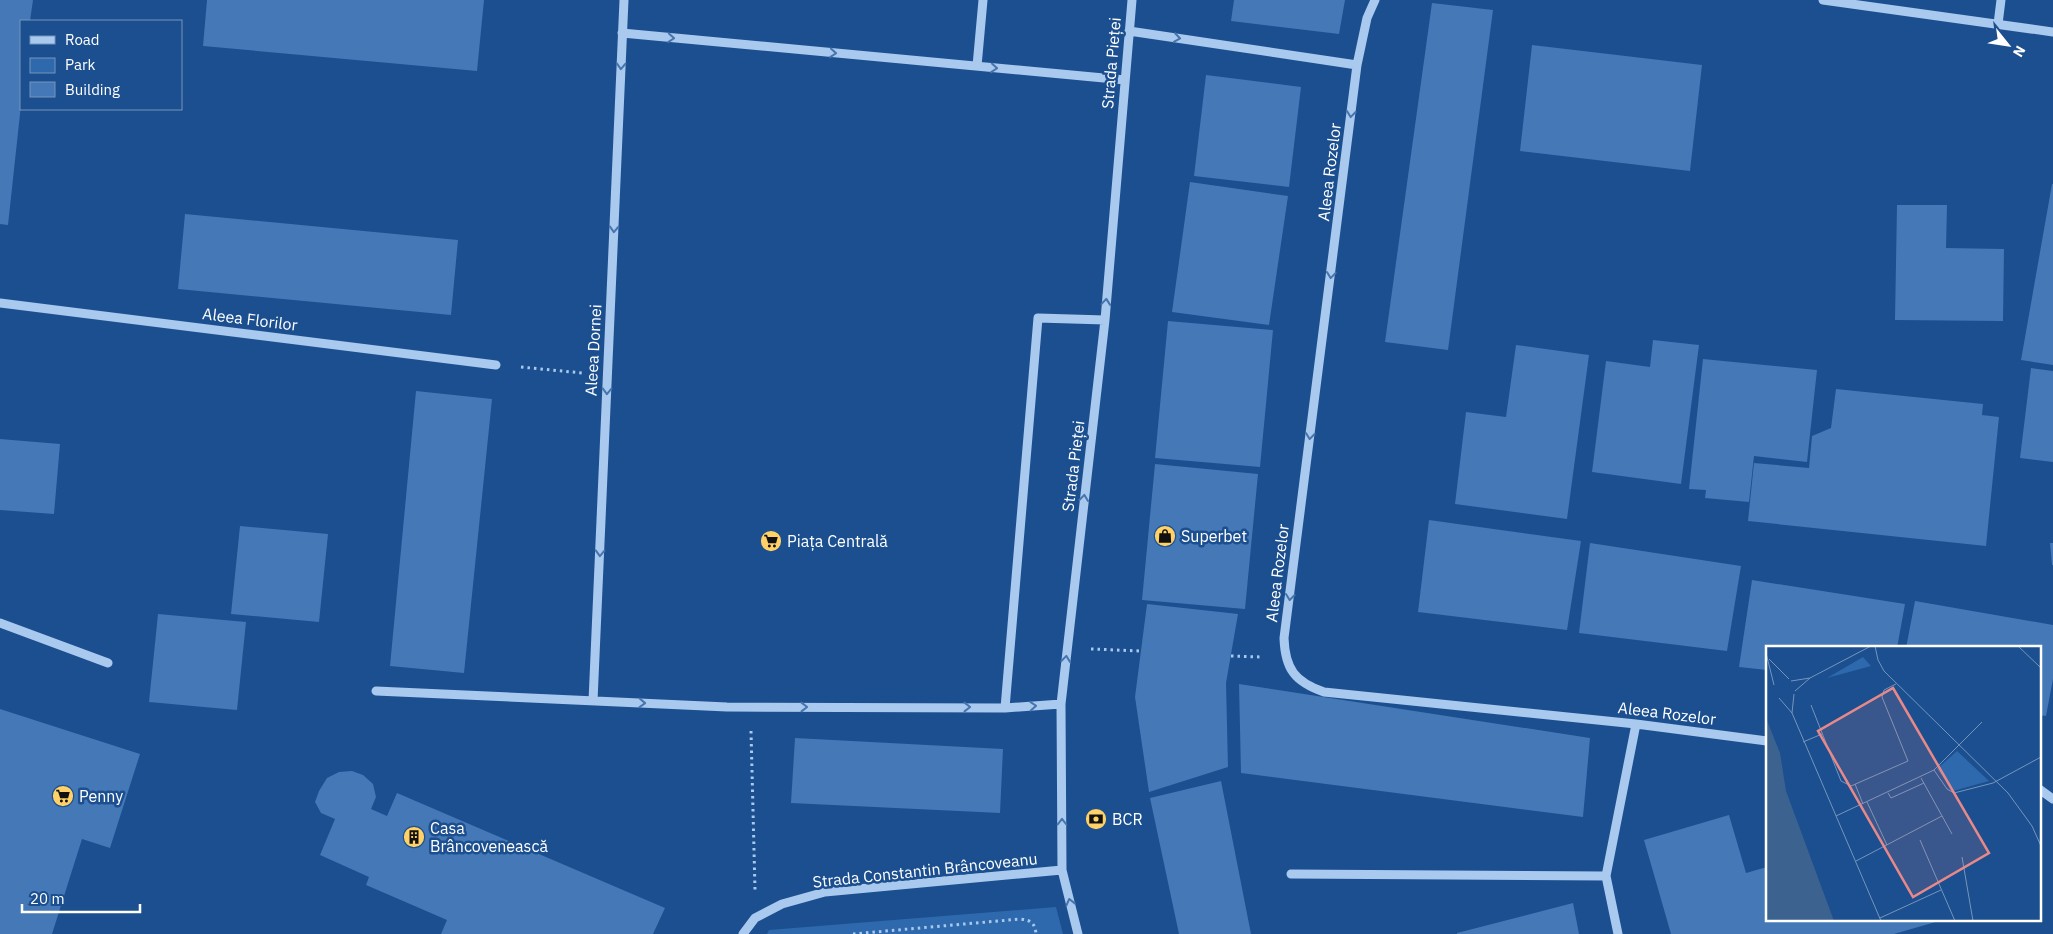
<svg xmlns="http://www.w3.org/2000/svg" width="2053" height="934" viewBox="0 0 2053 934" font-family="'IBM Plex Sans',sans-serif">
<rect width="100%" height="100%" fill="#1b4f8f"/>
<!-- green -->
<path fill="#2e69ad" d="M 1056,907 L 1063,934 L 767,934 L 769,930 Z"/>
<!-- building -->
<path fill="#4478b7" d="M 0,0 L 33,0 L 30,21 L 21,21 L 21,105 L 8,225 L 0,224 Z
M 207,0 L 484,0 L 477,71 L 203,46 Z
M 1234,0 L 1345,0 L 1339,34 L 1231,21 Z
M 1432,3 L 1493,10 L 1448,350 L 1385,342 Z
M 1532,45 L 1702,65 L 1690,171 L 1520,151 Z
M 1206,75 L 1301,87 L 1289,187 L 1194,176 Z
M 1190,182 L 1288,196 L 1269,325 L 1172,312 Z
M 2052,184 L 2053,184 L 2053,365 L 2021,360 Z
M 1897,205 L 1947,205 L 1946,248 L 2004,249 L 2003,321 L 1895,320 Z
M 185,214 L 458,240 L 451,315 L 178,289 Z
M 1168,321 L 1273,330 L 1260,467 L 1155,458 Z
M 1653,340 L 1699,345 L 1681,484 L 1592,472 L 1606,361 L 1650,367 Z
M 1516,345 L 1589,355 L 1567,519 L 1455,504 L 1466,412 L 1506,417 Z
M 1703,359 L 1817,370 L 1807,462 L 1754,456 L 1749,502 L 1705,498 L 1706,490 L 1689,489 Z
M 2031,368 L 2053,371 L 2053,462 L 2020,458 Z
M 1836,389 L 1983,404 L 1982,415 L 1999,417 L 1986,546 L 1748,521 L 1754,463 L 1809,468 L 1812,436 L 1831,428 Z
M 416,391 L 492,399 L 464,673 L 390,666 Z
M 0,439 L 60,444 L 54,514 L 0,510 Z
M 1155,464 L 1258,474 L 1245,609 L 1142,600 Z
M 1429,520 L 1581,541 L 1567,630 L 1418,612 Z
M 240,526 L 328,534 L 319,622 L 231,614 Z
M 1590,543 L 1741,566 L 1727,651 L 1579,633 Z
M 2050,543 L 2053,543 L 2053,565 L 2052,565 Z
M 1752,580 L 1905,604 L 1897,648 L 1767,648 L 1767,670 L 1739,667 Z
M 1915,601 L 2053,625 L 2053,679 L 2046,716 L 2039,715 L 2039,648 L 1906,648 Z
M 1147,604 L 1238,614 L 1226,683 L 1228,767 L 1149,792 L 1135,697 Z
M 158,614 L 246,622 L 237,710 L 149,702 Z
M 1239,684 L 1590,738 L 1583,817 L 1241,773 Z
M 0,709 L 140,754 L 110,848 L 82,839 L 52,934 L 0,934 Z
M 795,738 L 1003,749 L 1000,813 L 791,803 Z
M 352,771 L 363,775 L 373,784 L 376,797 L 371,809 L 387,816 L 397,793 L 665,908 L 653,934 L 441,934 L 447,920 L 366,885 L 369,877 L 320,855 L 335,819 L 321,813 L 315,802 L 319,791 L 327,778 L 339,772 Z
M 1221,781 L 1251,934 L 1179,934 L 1150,798 Z
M 1729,815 L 1746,873 L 1767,867 L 1767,920 L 1939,921 L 1894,934 L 1671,934 L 1644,840 Z
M 1573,903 L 1579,934 L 1457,934 L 1457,933 Z"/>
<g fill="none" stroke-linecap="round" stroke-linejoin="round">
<!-- path -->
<path stroke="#a9c9ee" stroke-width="3" stroke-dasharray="2.5 4" stroke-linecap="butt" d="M 521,367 L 582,373
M 1091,649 L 1141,651
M 1231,656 L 1262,657
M 751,731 L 755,890
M 853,934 L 1020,919 C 1031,920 1035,923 1036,934"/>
<!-- minor -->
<path stroke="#a9c9ee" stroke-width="9" d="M 1375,0 L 1367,18 L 1357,65 L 1284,638 C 1285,669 1295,682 1324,692 L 1636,724 L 1767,741
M 1823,0 L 2053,32
M 1998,24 L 2001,0
M 1129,31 L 1357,65
M 622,33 L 1125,80
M 977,66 L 983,0
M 0,303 L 496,365
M 0,623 L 108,663
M 376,691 L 727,707 L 1005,708 L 1061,704
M 593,701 L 624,0
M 1005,708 L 1038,318 L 1105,320
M 2039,789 L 2053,799
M 1291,874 L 1606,876
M 743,934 L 755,918 L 782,904 L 825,892 L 1062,870
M 1078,934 L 1062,870 L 1061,704 L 1105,320 L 1132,0
M 1618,934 L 1606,876 L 1636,724"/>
</g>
<!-- one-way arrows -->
<defs><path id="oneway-chevron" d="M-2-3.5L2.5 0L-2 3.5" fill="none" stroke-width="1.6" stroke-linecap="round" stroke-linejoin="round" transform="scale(1.25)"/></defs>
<g stroke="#4674ac">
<use href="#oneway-chevron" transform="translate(671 38) rotate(5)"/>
<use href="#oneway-chevron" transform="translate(1177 38) rotate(8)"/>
<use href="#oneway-chevron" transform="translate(833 53) rotate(5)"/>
<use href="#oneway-chevron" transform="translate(621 66) rotate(93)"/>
<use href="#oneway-chevron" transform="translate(994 68) rotate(5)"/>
<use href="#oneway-chevron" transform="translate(1351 114) rotate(97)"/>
<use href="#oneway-chevron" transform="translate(614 229) rotate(93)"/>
<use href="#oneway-chevron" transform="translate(1331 275) rotate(97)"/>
<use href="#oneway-chevron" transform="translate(1106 302) rotate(-85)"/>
<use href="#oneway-chevron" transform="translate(607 391) rotate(92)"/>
<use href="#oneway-chevron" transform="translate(1310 436) rotate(97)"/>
<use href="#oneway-chevron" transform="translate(1084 498) rotate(-83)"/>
<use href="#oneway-chevron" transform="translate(600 553) rotate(92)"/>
<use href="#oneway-chevron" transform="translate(1290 597) rotate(97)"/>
<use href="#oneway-chevron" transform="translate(1066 659) rotate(-83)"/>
<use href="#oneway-chevron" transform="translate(642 703) rotate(2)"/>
<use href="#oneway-chevron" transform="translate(1033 706) rotate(-4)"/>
<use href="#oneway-chevron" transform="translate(804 707)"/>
<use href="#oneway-chevron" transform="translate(967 707)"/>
<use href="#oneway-chevron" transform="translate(1062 822) rotate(-90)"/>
<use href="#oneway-chevron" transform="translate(1070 902) rotate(-104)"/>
</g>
<!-- icons -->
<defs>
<g id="shop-disc" transform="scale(1.125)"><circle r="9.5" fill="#ffd166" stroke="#1b4f8f"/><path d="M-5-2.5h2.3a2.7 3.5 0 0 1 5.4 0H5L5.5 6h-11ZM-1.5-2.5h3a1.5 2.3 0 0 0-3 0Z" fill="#111"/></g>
<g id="supermarket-disc" transform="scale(1.125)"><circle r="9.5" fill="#ffd166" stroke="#1b4f8f"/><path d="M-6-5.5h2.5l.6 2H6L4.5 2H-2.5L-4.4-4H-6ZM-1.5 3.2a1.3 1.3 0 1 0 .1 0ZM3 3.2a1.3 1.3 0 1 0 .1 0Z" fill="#111"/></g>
<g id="bank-disc" transform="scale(1.125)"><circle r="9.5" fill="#ffd166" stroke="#1b4f8f"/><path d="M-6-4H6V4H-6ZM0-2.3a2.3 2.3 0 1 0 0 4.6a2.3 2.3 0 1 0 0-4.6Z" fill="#111"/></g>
<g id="building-disc" transform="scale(1.125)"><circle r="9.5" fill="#ffd166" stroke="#1b4f8f"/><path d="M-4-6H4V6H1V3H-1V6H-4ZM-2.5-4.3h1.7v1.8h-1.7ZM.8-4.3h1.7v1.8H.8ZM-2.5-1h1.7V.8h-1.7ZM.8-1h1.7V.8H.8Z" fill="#111"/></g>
</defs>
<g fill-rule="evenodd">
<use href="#shop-disc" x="1165" y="536"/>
<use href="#supermarket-disc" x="771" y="541"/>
<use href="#supermarket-disc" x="63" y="796"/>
<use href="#bank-disc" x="1096" y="819"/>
<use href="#building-disc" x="414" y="837"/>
</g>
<g text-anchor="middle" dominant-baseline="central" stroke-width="5" stroke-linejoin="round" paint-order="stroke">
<!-- street labels -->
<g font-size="16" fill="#fff" stroke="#1b4f8f">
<text transform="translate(1111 63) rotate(-85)">Strada Pieței</text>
<text transform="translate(1329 172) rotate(-83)">Aleea Rozelor</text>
<text transform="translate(250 319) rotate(7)">Aleea Florilor</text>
<text transform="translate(593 350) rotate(-87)">Aleea Dornei</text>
<text transform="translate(1073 466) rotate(-83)">Strada Pieței</text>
<text transform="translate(1277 573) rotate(-83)">Aleea Rozelor</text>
<text transform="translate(1667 713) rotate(7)">Aleea Rozelor</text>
<text transform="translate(925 870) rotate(-6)">Strada Constantin Brâncoveanu</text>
</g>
<!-- poi labels -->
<g font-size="16" fill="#fff" stroke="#1b4f8f" text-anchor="start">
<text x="1181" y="536">Superbet</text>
<text x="787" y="541">Piața Centrală</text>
<text x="79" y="796">Penny</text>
<text x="1112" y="819">BCR</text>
<text x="430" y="828">Casa<tspan x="430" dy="18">Brâncovenească</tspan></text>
</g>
</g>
<!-- overview -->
<g transform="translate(1766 646)">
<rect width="275" height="275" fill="#1b4f8f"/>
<path d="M 97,11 L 105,20 L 61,32 ZM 191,105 L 223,135 L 187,145 L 171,123 Z" fill="#2e69ad"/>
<path d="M 0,72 L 14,107 L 20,145 L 68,275 L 0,274 Z" fill="#3c6290"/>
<path fill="none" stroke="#7695bc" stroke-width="1" d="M 109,0 L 112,14 L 118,25 L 242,147 L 266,180 L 275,200M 252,0 L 275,22M 0,7 L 8,39M 3,13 L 23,33M 25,35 L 44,32M 29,45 L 44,32 L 105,0M 13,52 L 26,67 L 115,275M 45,59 L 75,135 L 85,140 L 142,115 L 116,51 L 118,44 L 130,38M 26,67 L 28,48M 37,96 L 56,88M 168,124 L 181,143 L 188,147 L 227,137 L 275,111M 155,132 L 186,188M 89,138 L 97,158M 122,147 L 125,152 L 158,137M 101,156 L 121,199M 70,170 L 168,124 L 216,76M 154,194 L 189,275M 196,211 L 207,275M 90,215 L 176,170M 114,272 L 175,244"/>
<path fill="#e88989" fill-opacity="0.15" stroke="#e88989" stroke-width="2.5" d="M 127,42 L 223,207 L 147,251 L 52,85 Z"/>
<rect width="275" height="275" fill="none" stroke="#fff" stroke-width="2.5"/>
</g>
<!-- legend -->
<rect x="20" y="20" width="162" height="90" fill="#1b4f8f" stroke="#7695bc"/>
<rect x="30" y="36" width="25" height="8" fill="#a9c9ee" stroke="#7695bc"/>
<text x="65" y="45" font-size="15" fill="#ffffff">Road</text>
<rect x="30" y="58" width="25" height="15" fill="#2e69ad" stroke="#7695bc"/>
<text x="65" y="70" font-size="15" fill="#ffffff">Park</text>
<rect x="30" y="82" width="25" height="15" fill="#4478b7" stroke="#7695bc"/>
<text x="65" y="95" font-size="15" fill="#ffffff">Building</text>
<!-- north arrow -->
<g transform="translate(2008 45) rotate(120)" stroke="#1b4f8f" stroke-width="4" paint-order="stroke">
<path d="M0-4L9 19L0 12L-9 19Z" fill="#ffffff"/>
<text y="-8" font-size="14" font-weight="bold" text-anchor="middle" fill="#ffffff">N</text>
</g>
<!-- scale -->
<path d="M22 904v8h118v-8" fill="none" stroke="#ffffff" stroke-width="2.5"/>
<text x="30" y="904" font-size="15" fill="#ffffff" stroke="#1b4f8f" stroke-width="4" paint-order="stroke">20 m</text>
</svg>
